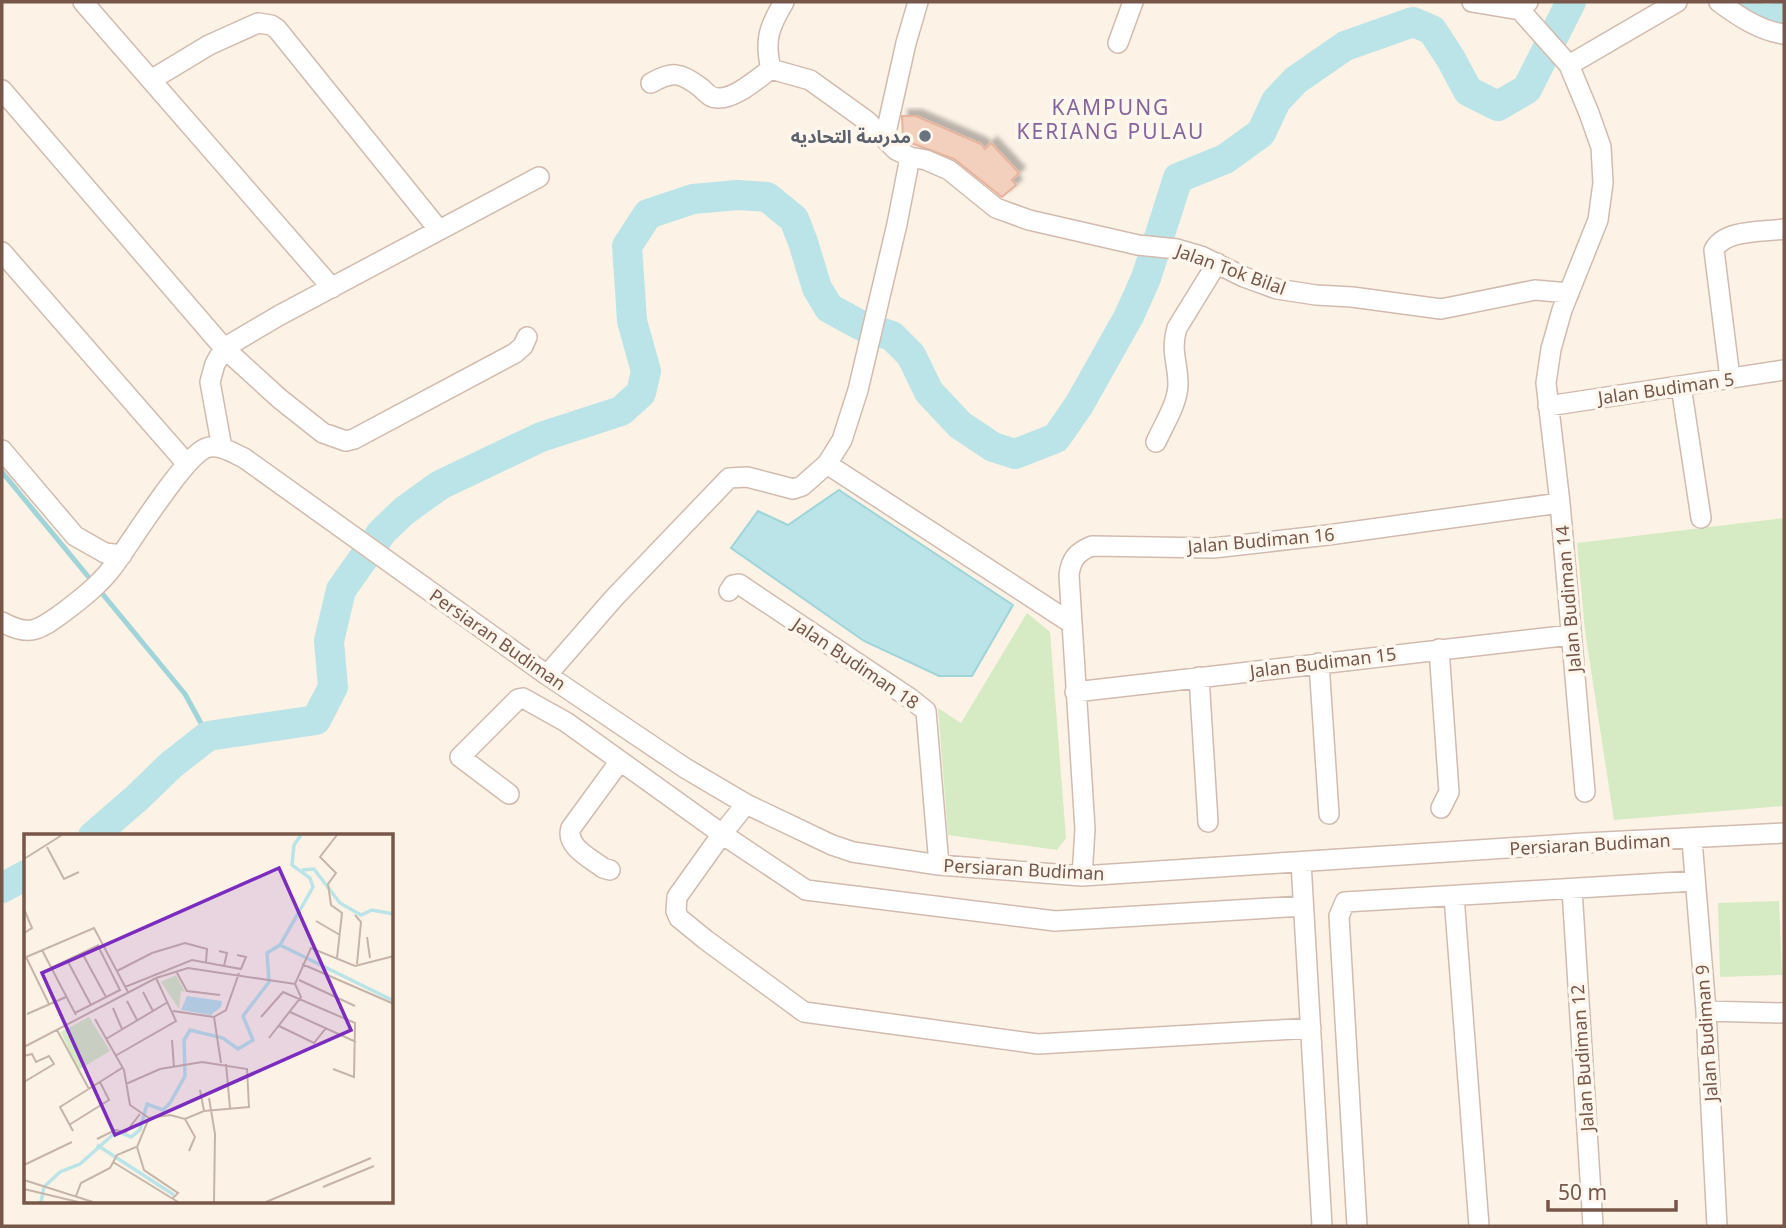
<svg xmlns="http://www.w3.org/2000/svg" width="1786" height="1228" viewBox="0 0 1786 1228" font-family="'Noto Sans','Noto Sans Arabic',sans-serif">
<defs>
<filter id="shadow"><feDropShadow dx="6" dy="-6" stdDeviation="2" flood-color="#0004"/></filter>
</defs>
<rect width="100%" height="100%" fill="#fdf2e6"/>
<!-- green -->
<path fill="#d6ebc4" d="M 1784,518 L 1784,806 L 1614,820 L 1585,631 L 1577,543 Z
M 1027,613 L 1050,632 L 1066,838 L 1057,850 L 948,835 L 938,708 L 961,723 Z
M 1779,901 L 1782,975 L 1720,977 L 1718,903 Z"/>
<!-- water -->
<path fill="#bae4e7" stroke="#9fd4d9" stroke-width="2" d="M 839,490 L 1013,605 L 972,676 L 939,676 L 864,641 L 731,548 L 758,511 L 788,525 Z"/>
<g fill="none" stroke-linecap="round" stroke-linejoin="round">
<!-- stream -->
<path stroke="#9fd4d9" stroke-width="5" d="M 2,472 L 185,694 L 208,736"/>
<!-- river -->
<path stroke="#bae4e7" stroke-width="30" d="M 1738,2 L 1741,7 L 1763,20 L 1784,16
M 93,836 L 138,797 L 171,765 L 208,736 L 316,720 L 333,687 L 329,641 L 341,590 L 382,532 L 404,511 L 440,485 L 541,437 L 621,411 L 641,393 L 646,371 L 632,321 L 627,246 L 648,214 L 693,199 L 738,195 L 767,197 L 794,219 L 803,242 L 817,288 L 829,308 L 862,326 L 892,336 L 911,355 L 929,392 L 960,425 L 993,447 L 1015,454 L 1056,438 L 1079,405 L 1129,316 L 1146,278 L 1178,178 L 1225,159 L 1261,133 L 1276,101 L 1296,80 L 1345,46 L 1413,22 L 1432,30 L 1451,59 L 1468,91 L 1498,106 L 1527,89 L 1571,2
M 2,888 L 26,875"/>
</g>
<!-- building -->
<path fill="#f3cfbd" stroke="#e6b49d" stroke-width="2" filter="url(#shadow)" d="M 902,116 L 916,116 L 981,144 L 985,149 L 991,143 L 1019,173 L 1012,180 L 1016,185 L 1002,197 L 954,159 L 903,140 Z"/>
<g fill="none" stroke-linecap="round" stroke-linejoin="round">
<!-- street casing -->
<g stroke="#d1bbae" stroke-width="22">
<path id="street" d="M 83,2 L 332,288
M 784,2 C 769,27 764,40 771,69 L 810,80 L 867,121 L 896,150 L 910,157 L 926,160 L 949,170 L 996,208 L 1029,220 L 1138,245 L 1177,249 L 1201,256 L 1244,277 L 1277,289 L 1316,295 L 1352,297 L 1441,309 L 1535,290 L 1569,293
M 1472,2 L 1520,10
M 1528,2 L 1520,10 L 1569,65 L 1589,113 L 1601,147 L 1603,183 L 1598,220 L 1562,310 L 1551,349 L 1546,383 L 1560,503 L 1585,792
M 1719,2 C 1738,16 1760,31 1784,34
M 1118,43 L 1133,2
M 1569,65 L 1677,2
M 151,80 L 209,45 L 258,23 L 271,25 L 277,29 L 439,230
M 651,83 C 672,71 680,72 700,87 C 706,92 709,98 718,98 C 735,99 757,79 771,69
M 2,90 L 224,348 L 280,399 L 323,433 L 346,441 L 354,439 L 515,353 L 523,346 L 527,337
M 885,137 L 906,43 L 918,2
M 2,252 L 187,464
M 1730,378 L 1714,250 C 1724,229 1764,232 1784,229
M 1681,386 L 1701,518
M 1548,406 L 1784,370
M 1156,442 C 1164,424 1178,403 1178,384 C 1178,363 1170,350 1177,328 L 1217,263
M 222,448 L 210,382 L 215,364 L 224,348 L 280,315 L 539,177
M 2,450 L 75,536 L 105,553 L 122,555
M 827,464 L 1071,623
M 729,591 L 733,585 L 739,584 L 911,699 L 926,711 L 939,865
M 2,622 C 31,638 40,629 64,612 C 81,599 99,585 112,568 C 130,544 182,460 204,449 C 217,442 233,453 244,458 L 547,675 L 685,768 L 746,804 L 832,845 L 853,852 L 939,865 L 1082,876 L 1584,843 L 1784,833
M 1439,649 L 1449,792 L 1441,808
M 1319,663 L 1329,814
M 547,675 L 614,598 L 729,478 L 747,477 L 793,489 L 802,486 L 827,464 L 842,440 L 858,390 L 897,224 L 910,157
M 1199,677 L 1208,822
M 1075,692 L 1571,635
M 509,794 L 460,757 L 518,699 L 523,698 L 566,722 L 722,834 L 806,890 L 1055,921 L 1303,906
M 746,804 L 722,834 L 677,897 L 676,911 L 679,918 L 706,940 L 804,1012 L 1038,1044 L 1311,1028
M 1692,840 L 1706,1011 L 1717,1226
M 1301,862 L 1322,1226
M 610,870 L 603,868 C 590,858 565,846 571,828 L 620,761
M 1082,876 L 1085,829 L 1069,575 C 1071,559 1077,552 1092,546 L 1213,548 L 1328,535 L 1560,503
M 1572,889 L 1593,1226
M 1454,896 L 1479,1226
M 1706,1011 L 1784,1013
M 1357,1226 L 1339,916 L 1345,902 L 1694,881"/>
</g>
<!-- street -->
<use href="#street" stroke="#fff" stroke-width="19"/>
</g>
<!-- markers -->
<circle fill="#6b7280" stroke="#fff7ed" stroke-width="2.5" cx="925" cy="136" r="7"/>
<g text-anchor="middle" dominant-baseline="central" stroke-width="7" stroke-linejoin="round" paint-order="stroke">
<!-- worship labels -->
<g font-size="18" font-weight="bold" fill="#5b616d" stroke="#fff7ed" text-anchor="end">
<text x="911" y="136">مدرسة التحاديه</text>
</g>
<!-- street labels -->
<g font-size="18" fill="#77574a" stroke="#fff7ed">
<text transform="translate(1231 269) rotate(20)">Jalan Tok Bilal</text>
<text transform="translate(1666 388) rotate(-8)">Jalan Budiman 5</text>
<text transform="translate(1261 540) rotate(-5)">Jalan Budiman 16</text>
<text transform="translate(1568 599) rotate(-95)">Jalan Budiman 14</text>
<text transform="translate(498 639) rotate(35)">Persiaran Budiman</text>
<text transform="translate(1323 662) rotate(-7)">Jalan Budiman 15</text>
<text transform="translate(856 663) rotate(34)">Jalan Budiman 18</text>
<text transform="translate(1590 844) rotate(-3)">Persiaran Budiman</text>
<text transform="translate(1024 869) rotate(3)">Persiaran Budiman</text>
<text transform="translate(1706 1033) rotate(-94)">Jalan Budiman 9</text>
<text transform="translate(1582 1058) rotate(-94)">Jalan Budiman 12</text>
</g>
<!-- quarter labels -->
<g font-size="21" letter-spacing="2" fill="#85659b" stroke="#fff7ed">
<text x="1111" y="107">KAMPUNG<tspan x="1111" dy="24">KERIANG PULAU</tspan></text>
</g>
</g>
<!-- overview -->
<g transform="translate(24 834)">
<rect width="369" height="369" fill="#fdf2e6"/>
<path d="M 152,141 L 161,158 L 157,157 L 155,175 L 137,148 ZM 65,183 L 86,217 L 54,236 L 37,198 Z" fill="#d6ebc4"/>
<path d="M 163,162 L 198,167 L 197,173 L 187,181 L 157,176 Z" fill="#bae4e7"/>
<path fill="none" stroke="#bae4e7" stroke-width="3.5" d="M 278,36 L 290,35 L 316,69 L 337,81 L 348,76 L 370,80M 256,111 L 370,167M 73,311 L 150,361M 17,368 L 20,353 L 36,338 L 56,330 L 93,297 L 107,303 L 116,296 L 123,270 L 139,276 L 146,269 L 161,242 L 160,206 L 166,196 L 199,204 L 214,215 L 229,206 L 219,182 L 245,148 L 243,119 L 256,111 L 289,53 L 286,44 L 268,31 L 270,11 L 277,1"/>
<path fill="none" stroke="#c7b4a8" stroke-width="2" d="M 313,1 L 296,23 L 312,39 L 304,50 L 307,71 L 318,79 L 313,124M 23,13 L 40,45 L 55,38M 0,25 L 38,1M 0,75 L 8,94 L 0,99M 331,81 L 337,88 L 333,130M 292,87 L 316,101M 343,103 L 346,124M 18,116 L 52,181M 195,117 L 203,119 L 200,132M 58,119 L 82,163M 2,123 L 25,170M 0,124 L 70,94 L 104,158M 43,126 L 67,171M 278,130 L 370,170M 27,134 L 75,111M 93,137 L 128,119 L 161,109 L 183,115 L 182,128M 152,137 L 163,157 L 196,161M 275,146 L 331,172M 101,153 L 168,126 L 217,135 L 222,123 L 213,121M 119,158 L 129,177M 103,167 L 113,186M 89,174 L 98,195M 149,177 L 190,183M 266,178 L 332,208M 51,179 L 96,156 L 74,112M 3,180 L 42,163M 237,183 L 259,158 L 331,189 L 330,243 L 309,235M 71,185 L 100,236 L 106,271 L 125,284 L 113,313 L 120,336 L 154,359 L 149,364M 255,192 L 290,209 L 302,194M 33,196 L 65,255M 245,204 L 277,163 L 271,150M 82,205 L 144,168M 148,206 L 150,233M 0,213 L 132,144 L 164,134 L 271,150 L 287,114 L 331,132 L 370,122M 0,222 L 8,220 L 12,228 L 25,222 L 30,230 L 0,248M 91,222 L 152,187 L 132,144M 197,229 L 190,183 L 202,176 L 215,139M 202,230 L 206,274M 102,250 L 136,235 L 178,228 L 223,235 L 225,273 L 180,277 L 161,285 L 146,281 L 125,284M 176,256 L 180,277M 185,264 L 191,300 L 190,368M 161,285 L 171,303 L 165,317M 45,291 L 85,266 L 76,248M 49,297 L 36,273 L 98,234M 73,305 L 91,296 L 102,298 L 116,280M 89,328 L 154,368M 0,331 L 48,308M 0,346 L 69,368M 299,353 L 350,332M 0,355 L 54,368M 52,362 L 57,349 L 86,334 L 93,321 L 112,313M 242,368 L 347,324"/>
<path fill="#7b2cbf" fill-opacity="0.15" stroke="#7b2cbf" stroke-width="3.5" d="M 255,34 L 327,196 L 91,301 L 18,139 Z"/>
<rect width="369" height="369" fill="none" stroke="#77574a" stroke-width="3.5"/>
</g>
<!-- border -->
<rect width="1786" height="1228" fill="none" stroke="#77574a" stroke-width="7"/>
<!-- scale -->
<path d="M1548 1200v10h128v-10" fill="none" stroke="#77574a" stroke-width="3.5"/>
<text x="1558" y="1200" font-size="21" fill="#77574a" stroke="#fff7ed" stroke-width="5" paint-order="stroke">50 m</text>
</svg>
